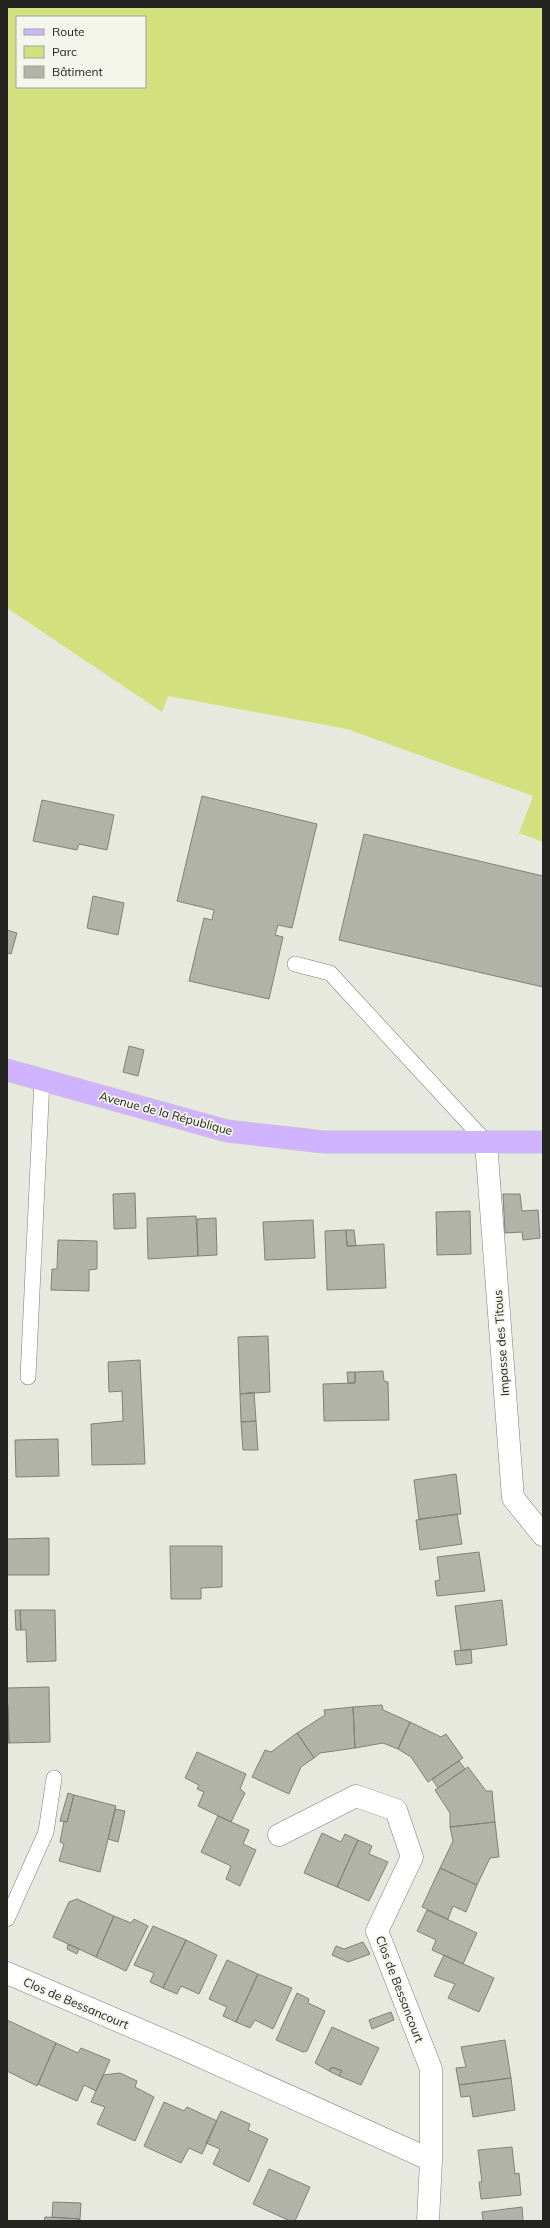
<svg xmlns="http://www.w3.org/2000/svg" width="550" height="2228" viewBox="0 0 550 2228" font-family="Mulish,sans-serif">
<rect width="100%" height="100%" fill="#e7e9de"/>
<!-- green -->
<path fill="#d3e07e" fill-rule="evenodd" d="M 7,7 L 543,7 L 543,842 L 519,833 L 533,796 L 347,729 L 168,696 L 162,712 L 7,608 ZM 17,17 L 145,17 L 145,87 L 17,87 Z"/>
<!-- building -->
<path fill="#b1b3a9" stroke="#808278" d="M 202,796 L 317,824 L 292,928 L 278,925 L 275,935 L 283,937 L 269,999 L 189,981 L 204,918 L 212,920 L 214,910 L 177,901 Z
M 42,800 L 114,815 L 107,850 L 79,844 L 77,850 L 33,841 Z
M 364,834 L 543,876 L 543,987 L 339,940 Z
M 93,896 L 124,903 L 118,935 L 87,928 Z
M 7,930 L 17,933 L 11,954 L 7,953 Z
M 129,1046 L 144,1050 L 138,1076 L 123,1072 Z
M 135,1193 L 136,1228 L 114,1229 L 113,1194 Z
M 503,1194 L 520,1194 L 522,1211 L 538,1210 L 540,1238 L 523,1240 L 522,1232 L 505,1233 Z
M 470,1211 L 471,1254 L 437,1255 L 436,1212 Z
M 196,1216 L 198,1256 L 148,1259 L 147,1218 Z
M 216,1218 L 217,1255 L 198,1256 L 197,1219 Z
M 313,1220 L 315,1258 L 265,1260 L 263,1222 Z
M 346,1230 L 347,1246 L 384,1244 L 386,1288 L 327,1290 L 325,1231 Z
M 346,1230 L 354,1230 L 356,1246 L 347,1246 Z
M 58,1240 L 97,1241 L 97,1269 L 89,1270 L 89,1291 L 51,1290 L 52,1269 L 57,1269 Z
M 268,1336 L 270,1392 L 240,1394 L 238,1337 Z
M 140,1360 L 145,1464 L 92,1465 L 91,1424 L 123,1421 L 122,1391 L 109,1392 L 108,1362 Z
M 383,1371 L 384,1381 L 388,1382 L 389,1420 L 324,1421 L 323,1384 L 355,1383 L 355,1372 Z
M 347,1372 L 355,1372 L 355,1383 L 348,1383 Z
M 254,1392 L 256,1421 L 241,1422 L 240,1394 Z
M 256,1421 L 258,1450 L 243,1450 L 241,1422 Z
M 58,1439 L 59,1476 L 16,1477 L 15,1440 Z
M 456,1474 L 461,1514 L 419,1519 L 414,1480 Z
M 457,1514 L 462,1544 L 420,1550 L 416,1520 Z
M 49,1538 L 49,1575 L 7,1575 L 7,1539 Z
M 170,1546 L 222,1546 L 222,1587 L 201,1588 L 201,1599 L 171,1599 Z
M 479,1552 L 485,1591 L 437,1596 L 435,1581 L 440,1580 L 437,1557 Z
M 502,1600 L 507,1645 L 461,1651 L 455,1606 Z
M 15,1610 L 20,1610 L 21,1630 L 16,1630 Z
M 20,1610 L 55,1610 L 56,1661 L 27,1662 L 26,1630 L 21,1630 Z
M 471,1649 L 472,1663 L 456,1665 L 454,1651 Z
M 49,1687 L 50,1742 L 9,1743 L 7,1688 Z
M 7,1705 L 8,1705 L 9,1743 L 7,1743 Z
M 382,1705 L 383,1710 L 410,1722 L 398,1749 L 383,1743 L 355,1748 L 353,1707 Z
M 353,1707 L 355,1748 L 320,1753 L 314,1758 L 297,1733 L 325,1715 L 324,1710 Z
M 410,1722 L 441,1737 L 446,1734 L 463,1758 L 428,1782 L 411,1757 L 398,1749 Z
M 297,1733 L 314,1758 L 301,1767 L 289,1794 L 252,1777 L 265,1750 L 271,1752 Z
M 197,1752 L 246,1774 L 240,1789 L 245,1793 L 231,1822 L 198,1806 L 204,1792 L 197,1789 L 199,1785 L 185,1778 Z
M 459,1761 L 465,1769 L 438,1788 L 432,1779 Z
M 468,1767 L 486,1791 L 492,1791 L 495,1822 L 450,1827 L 450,1813 L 435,1790 Z
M 68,1793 L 74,1795 L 67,1822 L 60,1821 Z
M 74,1795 L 116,1806 L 100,1872 L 59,1861 L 64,1844 L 60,1842 L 64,1821 L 67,1822 Z
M 115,1809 L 125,1811 L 118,1842 L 108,1839 Z
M 218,1816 L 249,1830 L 243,1844 L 256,1850 L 240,1886 L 226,1879 L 231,1866 L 201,1852 Z
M 495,1822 L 499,1857 L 490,1858 L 477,1885 L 440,1868 L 453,1841 L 450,1827 Z
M 322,1833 L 341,1842 L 345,1834 L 358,1840 L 337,1887 L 304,1873 Z
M 358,1840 L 372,1846 L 369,1854 L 388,1862 L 369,1901 L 337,1887 Z
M 440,1868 L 477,1885 L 466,1912 L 453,1906 L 448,1919 L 422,1907 Z
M 77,1899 L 114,1916 L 96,1957 L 53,1937 L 69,1902 Z
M 427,1910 L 477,1933 L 463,1964 L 432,1950 L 436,1940 L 417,1931 Z
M 114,1916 L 131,1923 L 134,1919 L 148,1926 L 126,1971 L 96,1957 Z
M 153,1926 L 186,1940 L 163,1988 L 150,1982 L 154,1973 L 134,1965 Z
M 186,1940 L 217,1955 L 199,1994 L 181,1986 L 177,1994 L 163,1988 Z
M 363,1942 L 370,1954 L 348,1962 L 332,1955 L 336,1946 L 344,1949 Z
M 68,1944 L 79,1949 L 77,1954 L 67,1949 Z
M 444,1955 L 494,1978 L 479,2012 L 448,1998 L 455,1984 L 434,1976 Z
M 227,1960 L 258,1974 L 236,2022 L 223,2016 L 227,2007 L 209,1999 Z
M 258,1974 L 292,1988 L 273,2029 L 255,2020 L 250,2028 L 236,2022 Z
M 297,1993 L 309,1999 L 308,2003 L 325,2011 L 307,2051 L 303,2052 L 276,2040 Z
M 391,2012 L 394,2020 L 372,2029 L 369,2020 Z
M 7,2020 L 56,2043 L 37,2086 L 7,2071 Z
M 332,2027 L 379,2048 L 361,2085 L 339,2076 L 342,2071 L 332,2067 L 329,2071 L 315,2063 Z
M 505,2040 L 511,2078 L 459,2085 L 456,2068 L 466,2067 L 461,2047 Z
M 56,2043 L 78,2053 L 81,2048 L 110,2060 L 96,2091 L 84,2085 L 77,2101 L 38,2084 Z
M 332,2067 L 342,2071 L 339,2076 L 329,2071 Z
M 120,2073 L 137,2081 L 135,2087 L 154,2097 L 135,2141 L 97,2124 L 105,2107 L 91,2102 L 103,2075 Z
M 511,2078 L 515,2110 L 473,2117 L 470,2096 L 461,2097 L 459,2085 Z
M 164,2102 L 184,2111 L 187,2107 L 217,2121 L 202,2154 L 189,2148 L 181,2163 L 144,2146 Z
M 221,2111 L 250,2124 L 248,2130 L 268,2139 L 249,2182 L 213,2164 L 220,2149 L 206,2143 Z
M 512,2147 L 515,2174 L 519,2173 L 521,2195 L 481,2199 L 479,2182 L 482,2182 L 478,2150 Z
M 269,2169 L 310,2187 L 295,2221 L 290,2221 L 253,2204 Z
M 53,2202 L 81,2203 L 80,2219 L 52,2217 Z
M 522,2207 L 523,2221 L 483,2221 L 482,2212 Z
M 45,2217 L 80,2219 L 80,2221 L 44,2221 Z"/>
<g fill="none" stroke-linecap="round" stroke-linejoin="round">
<!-- service casing -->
<g stroke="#7e8076" stroke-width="16">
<path id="service" d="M 295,964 L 330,973 L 486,1142
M 28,1377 L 42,1080
M 7,1919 L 46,1832 L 54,1778"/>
</g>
<!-- minor casing -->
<g stroke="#7e8076" stroke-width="23">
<path id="minor" d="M 486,1142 L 513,1498 L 543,1535
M 279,1835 L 356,1796 L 396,1810 L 412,1857 L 377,1931 L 431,2069 L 431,2160
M 7,1973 L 184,2049 L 431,2160 L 428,2221"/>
</g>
<!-- primary casing -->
<g stroke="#c6c6c5" stroke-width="23">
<path id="primary" d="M 7,1070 L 227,1131 L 324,1142 L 543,1142"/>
</g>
<!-- service -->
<use href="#service" stroke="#fff" stroke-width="15"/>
<!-- minor -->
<use href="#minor" stroke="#fff" stroke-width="22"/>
<!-- primary -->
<use href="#primary" stroke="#d0b4ff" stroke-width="22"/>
</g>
<g text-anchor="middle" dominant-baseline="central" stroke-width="3.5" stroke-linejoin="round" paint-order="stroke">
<!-- street labels -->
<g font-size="12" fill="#242521" stroke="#f4f6eb">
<text transform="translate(166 1113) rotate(15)">Avenue de la République</text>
<text transform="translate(501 1343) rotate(-94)">Impasse des Titous</text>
<text transform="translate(400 1989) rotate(69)">Clos de Bessancourt</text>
<text transform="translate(76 2003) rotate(23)">Clos de Bessancourt</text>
</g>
</g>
<!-- border -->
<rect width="550" height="2228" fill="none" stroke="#242521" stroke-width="16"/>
<!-- legend -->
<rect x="16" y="16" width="130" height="72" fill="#f4f6eb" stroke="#a1a29a"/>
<rect x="24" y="29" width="20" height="6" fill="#d0b4ff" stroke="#a1a29a"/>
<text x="52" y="36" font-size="12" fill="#242521">Route</text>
<rect x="24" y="46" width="20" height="12" fill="#d3e07e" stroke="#a1a29a"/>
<text x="52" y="56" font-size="12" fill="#242521">Parc</text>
<rect x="24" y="66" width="20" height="12" fill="#b1b3a9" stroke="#a1a29a"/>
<text x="52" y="76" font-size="12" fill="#242521">Bâtiment</text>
</svg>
